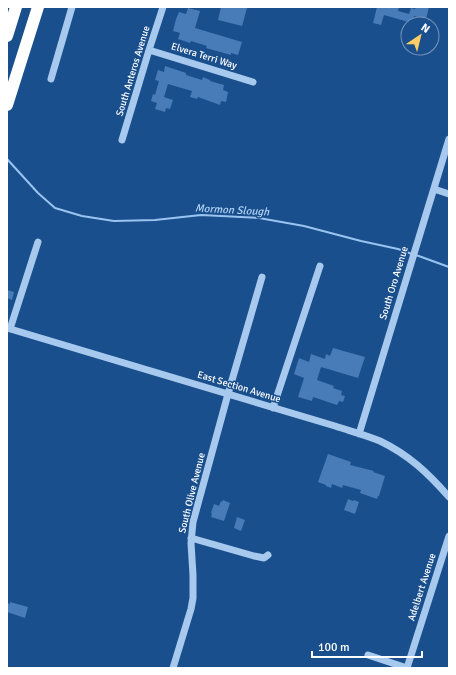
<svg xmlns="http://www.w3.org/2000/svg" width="456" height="675" viewBox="0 0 456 675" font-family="Signika,sans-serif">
<rect width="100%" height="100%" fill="#1a4f8d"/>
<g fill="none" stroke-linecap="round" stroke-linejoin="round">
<!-- stream -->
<path stroke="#9ac4f0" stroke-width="2" d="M 7,159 L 38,193 L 55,208 L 82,216 L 114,221 L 155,220 L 201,215 L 259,218 L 304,226 L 361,241 L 398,249 L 412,254
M 416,255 L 449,267"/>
</g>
<!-- building -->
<path fill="#477cb8" d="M 221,7 L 242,7 L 247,8 L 242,26 L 218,20 Z
M 377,7 L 399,7 L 398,11 L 409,14 L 411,8 L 415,9 L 416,7 L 429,7 L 426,19 L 414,16 L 412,23 L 384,15 L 381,25 L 373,23 Z
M 188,8 L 200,11 L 195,28 L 242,42 L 238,55 L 231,53 L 231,55 L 206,48 L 207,46 L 191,41 L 190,43 L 178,39 L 180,33 L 173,31 L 176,19 L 179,12 L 186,14 Z
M 165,66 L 186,73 L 186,75 L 202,80 L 203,77 L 210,80 L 210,81 L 224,85 L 223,90 L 228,92 L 226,102 L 221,101 L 220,105 L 198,97 L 197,99 L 190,97 L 192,91 L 168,84 L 164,97 L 173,100 L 170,109 L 166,108 L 165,112 L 155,109 L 157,103 L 151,101 L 153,94 L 155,95 L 159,81 L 155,80 L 158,70 L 164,72 Z
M 7,290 L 14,292 L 12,300 L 7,298 Z
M 333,348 L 365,357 L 358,378 L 321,367 L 317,380 L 334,386 L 333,388 L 342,391 L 341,395 L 345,396 L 343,402 L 339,401 L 337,405 L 313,397 L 312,401 L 298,397 L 304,378 L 294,374 L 299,358 L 309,362 L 311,354 L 325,359 L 326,354 L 330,356 Z
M 328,454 L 351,462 L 350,465 L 374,471 L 373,472 L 385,476 L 379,496 L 378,496 L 377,499 L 360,493 L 361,490 L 343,485 L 342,488 L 332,484 L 331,488 L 326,486 L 326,485 L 318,482 Z
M 348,499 L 353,501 L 354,500 L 359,502 L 355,514 L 344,510 Z
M 223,500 L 230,503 L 224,521 L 211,517 L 212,514 L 211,513 L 214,504 L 219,506 L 221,501 L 222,502 Z
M 237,517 L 245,520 L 241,531 L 234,528 Z
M 10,602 L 28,607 L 25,618 L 7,612 L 7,603 L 10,604 Z"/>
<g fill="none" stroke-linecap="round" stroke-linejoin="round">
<!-- minor -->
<path stroke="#a7c9ee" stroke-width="7" d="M 149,50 L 253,82
M 51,79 L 72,7
M 122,140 L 149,50 L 163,7
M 434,189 L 449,194
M 7,328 L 335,426 C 350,431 366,435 380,441 C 409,455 428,473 449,497
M 10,329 L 38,242
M 273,408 L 320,266
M 359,434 L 449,139
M 191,538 L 254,556 L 264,558 L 268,555
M 368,655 L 407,668
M 173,668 L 191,609 L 193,598 L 193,575 L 191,543 L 193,522 L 228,394 L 262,277
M 407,668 L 449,536"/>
<!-- highway -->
<path stroke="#fff" stroke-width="12" d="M 7,36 L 16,7
M 7,105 L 38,7"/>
</g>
<g text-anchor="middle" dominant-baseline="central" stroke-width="3" stroke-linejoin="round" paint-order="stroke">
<!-- street labels -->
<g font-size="10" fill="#fff" stroke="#1a4f8d">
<text transform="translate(204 56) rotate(17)">Elvera Terri Way</text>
<text transform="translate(133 71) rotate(-73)">South Anteros Avenue</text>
<text transform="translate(394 283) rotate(-73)">South Oro Avenue</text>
<text transform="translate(239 387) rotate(17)">East Section Avenue</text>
<text transform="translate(192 493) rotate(-76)">South Olive Avenue</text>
<text transform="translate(422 587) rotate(-72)">Adelbert Avenue</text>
</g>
<!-- water labels -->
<g font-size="11" font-style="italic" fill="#b3d3f5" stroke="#1a4f8d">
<text transform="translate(232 210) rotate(3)">Mormon Slough</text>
</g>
</g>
<!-- border -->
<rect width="456" height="675" fill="none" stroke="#ffffff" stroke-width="16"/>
<!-- north arrow -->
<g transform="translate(420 36) rotate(35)"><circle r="19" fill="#1a4f8d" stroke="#7695bb"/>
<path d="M0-3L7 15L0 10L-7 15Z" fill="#ffce64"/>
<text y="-6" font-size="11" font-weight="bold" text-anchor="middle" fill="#ffffff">N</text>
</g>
<!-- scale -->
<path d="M312 651v6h110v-6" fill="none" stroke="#ffffff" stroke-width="2"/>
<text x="318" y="651" font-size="12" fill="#ffffff" stroke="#1a4f8d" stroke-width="3" paint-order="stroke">100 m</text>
</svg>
